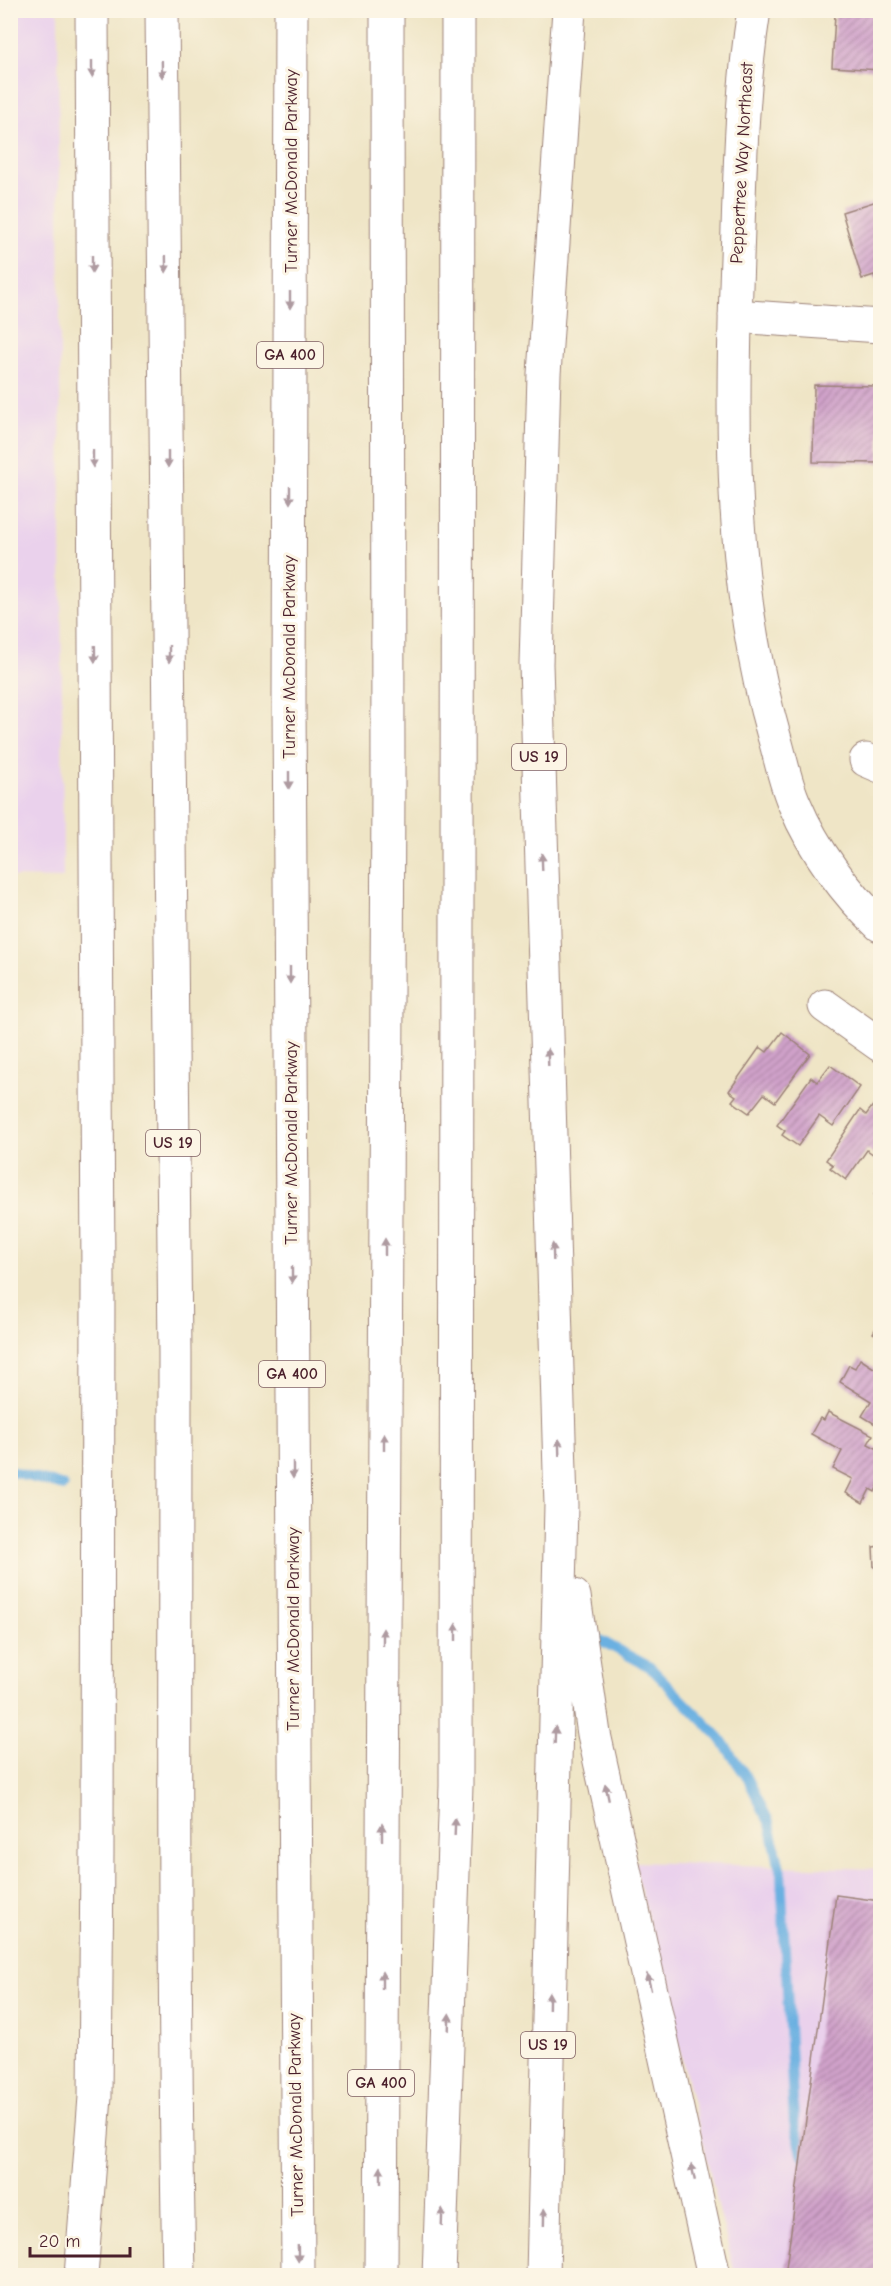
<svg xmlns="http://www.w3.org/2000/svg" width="891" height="2286" viewBox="0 0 891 2286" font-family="'Comic Neue',sans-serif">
<defs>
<pattern id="building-hatch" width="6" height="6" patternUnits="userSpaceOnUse" patternTransform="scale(1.5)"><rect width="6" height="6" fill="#d0a2ca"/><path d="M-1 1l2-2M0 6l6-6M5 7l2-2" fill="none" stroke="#ab83a4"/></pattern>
</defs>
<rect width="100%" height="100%" fill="#fcf5e5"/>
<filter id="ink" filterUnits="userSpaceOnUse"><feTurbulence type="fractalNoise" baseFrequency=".0167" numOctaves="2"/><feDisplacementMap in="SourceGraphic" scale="12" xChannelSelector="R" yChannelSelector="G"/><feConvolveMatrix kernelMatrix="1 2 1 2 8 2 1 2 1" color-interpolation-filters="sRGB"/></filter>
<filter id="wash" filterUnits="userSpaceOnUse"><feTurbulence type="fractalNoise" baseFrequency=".008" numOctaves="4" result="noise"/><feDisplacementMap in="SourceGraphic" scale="24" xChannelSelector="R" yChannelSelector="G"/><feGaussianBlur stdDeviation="1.35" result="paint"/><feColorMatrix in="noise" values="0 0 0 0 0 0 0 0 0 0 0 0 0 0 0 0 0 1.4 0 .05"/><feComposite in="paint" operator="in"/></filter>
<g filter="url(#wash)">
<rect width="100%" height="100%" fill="#efe5c6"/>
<!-- built -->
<path fill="#ead1ec" d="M 11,10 L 58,11 L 63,878 L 11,877 Z
M 634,1862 L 880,1869 L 880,2275 L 735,2275 Z"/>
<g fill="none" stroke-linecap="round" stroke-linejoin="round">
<!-- stream -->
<path stroke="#6bb0e1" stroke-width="10" d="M 10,1471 L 63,1486
M 596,1638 L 650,1667 L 720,1738 L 748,1779 L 770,1824 L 781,1873 L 794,2122 L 805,2163"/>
</g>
<g id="blocks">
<!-- building -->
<path fill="url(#building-hatch)" d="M 840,10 L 880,10 L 880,70 L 832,67 L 835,14 Z
M 880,200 L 880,282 L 877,283 L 874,275 L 862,279 L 842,212 Z
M 814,385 L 880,386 L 880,463 L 813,462 Z
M 782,1032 L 810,1054 L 775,1102 L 764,1094 L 749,1113 L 732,1101 L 736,1096 L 729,1091 L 760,1047 L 767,1052 Z
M 830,1065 L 860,1087 L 833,1126 L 819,1116 L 798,1146 L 782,1135 L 785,1131 L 777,1125 L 811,1077 L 817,1082 Z
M 877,1100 L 880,1102 L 880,1159 L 867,1150 L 846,1180 L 830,1168 L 833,1165 L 826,1160 L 860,1110 L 866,1115 Z
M 880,1185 L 880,1198 L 874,1194 Z
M 880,1321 L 880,1337 L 873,1333 Z
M 860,1359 L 880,1372 L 880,1427 L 862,1416 L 871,1401 L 840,1382 L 849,1365 L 855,1368 Z
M 828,1412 L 873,1435 L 868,1444 L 880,1450 L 880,1481 L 875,1492 L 870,1489 L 863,1503 L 846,1493 L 853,1479 L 833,1469 L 842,1451 L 811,1434 L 820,1418 L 824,1420 Z
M 880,1546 L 880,1567 L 874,1567 L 873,1547 Z
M 10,1714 L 13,1714 L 13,1785 L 10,1785 Z
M 836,1895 L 880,1901 L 880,2276 L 785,2276 Z"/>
</g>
</g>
<g filter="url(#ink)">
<use href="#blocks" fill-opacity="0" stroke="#9c8278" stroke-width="1.5"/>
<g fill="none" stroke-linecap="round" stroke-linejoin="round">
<!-- minor casing -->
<g stroke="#9c8278" stroke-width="35">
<path id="minor" d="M 754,10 C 741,93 740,174 737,258 C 731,419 729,580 774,736 C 781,759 785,784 795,805 C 813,848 846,894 880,925
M 735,316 L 880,326
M 866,760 L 880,766
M 825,1006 L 880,1045"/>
</g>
<!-- highway casing -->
<g stroke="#9c8278" stroke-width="35">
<path id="highway" d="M 162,10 C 169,458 174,906 175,1354 C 175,1661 173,1968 179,2276
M 291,10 L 289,700 L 298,2276
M 574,1596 L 594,1734 L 714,2276
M 81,2276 L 95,2097 L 97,1852 L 98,1280 L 92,10
M 381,2276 L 388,785 L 387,10
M 439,2276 L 456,1786 L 458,10
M 543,2276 L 561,1505 L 536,664 L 544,374 L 569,10"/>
</g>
<!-- minor -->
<use href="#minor" stroke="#fff" stroke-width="33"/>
<!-- highway -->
<use href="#highway" stroke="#fff" stroke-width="33"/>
</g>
<!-- one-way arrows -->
<defs><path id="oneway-solid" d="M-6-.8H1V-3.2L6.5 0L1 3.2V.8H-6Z" transform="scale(1.5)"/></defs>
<g fill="#ae9aa0">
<use href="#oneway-solid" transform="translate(92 69) rotate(90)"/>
<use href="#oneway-solid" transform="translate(162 69) rotate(89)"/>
<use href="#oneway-solid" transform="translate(92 264) rotate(90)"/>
<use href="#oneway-solid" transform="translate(166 264) rotate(89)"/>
<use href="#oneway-solid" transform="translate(290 300) rotate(90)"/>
<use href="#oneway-solid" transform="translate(93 459) rotate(90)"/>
<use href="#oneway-solid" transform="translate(168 459) rotate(90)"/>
<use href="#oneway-solid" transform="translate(290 495) rotate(90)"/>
<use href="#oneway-solid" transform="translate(95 654) rotate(89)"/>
<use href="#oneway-solid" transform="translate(169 654) rotate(90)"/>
<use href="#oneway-solid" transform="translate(289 780) rotate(90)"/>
<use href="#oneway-solid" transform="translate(542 862) rotate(-92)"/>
<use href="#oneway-solid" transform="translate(290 975) rotate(90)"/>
<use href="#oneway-solid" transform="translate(548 1057) rotate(-92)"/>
<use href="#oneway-solid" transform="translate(385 1247) rotate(-90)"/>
<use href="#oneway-solid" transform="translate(553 1252) rotate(-92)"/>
<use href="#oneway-solid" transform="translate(292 1275) rotate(90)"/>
<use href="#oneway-solid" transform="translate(384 1442) rotate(-90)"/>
<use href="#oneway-solid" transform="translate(559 1447) rotate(-92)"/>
<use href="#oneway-solid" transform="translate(293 1470) rotate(90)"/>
<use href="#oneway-solid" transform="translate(456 1632) rotate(-90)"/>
<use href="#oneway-solid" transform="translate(383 1637) rotate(-90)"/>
<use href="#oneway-solid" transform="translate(555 1735) rotate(-88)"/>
<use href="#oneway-solid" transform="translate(607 1792) rotate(-102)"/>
<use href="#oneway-solid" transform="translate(455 1827) rotate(-88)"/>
<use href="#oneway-solid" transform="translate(382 1832) rotate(-90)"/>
<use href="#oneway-solid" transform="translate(382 1980) rotate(-90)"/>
<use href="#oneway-solid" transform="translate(649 1982) rotate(-104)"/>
<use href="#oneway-solid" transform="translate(549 2001) rotate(-89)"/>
<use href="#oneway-solid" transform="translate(449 2022) rotate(-88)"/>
<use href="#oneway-solid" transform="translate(693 2172) rotate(-102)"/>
<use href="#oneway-solid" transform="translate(381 2175) rotate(-90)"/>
<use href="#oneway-solid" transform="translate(442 2217) rotate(-88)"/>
<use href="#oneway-solid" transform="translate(544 2217) rotate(-89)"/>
<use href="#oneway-solid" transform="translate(298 2253) rotate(89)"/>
</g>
</g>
<g text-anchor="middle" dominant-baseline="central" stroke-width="6" stroke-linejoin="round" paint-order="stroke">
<!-- shield labels -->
<g fill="#fcf5e5" stroke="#7f5f63" stroke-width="1.5">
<rect x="257" y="342" width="66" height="26" rx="4.5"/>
<rect x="512" y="744" width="54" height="26" rx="4.5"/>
<rect x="146" y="1130" width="54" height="26" rx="4.5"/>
<rect x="259" y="1361" width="66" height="26" rx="4.5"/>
<rect x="521" y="2032" width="54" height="26" rx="4.5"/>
<rect x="348" y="2070" width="66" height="26" rx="4.5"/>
</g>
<g font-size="16" font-weight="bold" fill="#4a1f2b">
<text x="290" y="355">GA 400</text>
<text x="539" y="757">US 19</text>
<text x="173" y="1143">US 19</text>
<text x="292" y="1374">GA 400</text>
<text x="548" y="2045">US 19</text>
<text x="381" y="2083">GA 400</text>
</g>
<!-- street labels -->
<g font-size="18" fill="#4a1f2b" stroke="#fcf5e5">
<text transform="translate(742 163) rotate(-87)">Peppertree Way Northeast</text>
<text transform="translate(291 171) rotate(-90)">Turner McDonald Parkway</text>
<text transform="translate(289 657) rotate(-90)">Turner McDonald Parkway</text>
<text transform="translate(291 1143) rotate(-90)">Turner McDonald Parkway</text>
<text transform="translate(293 1629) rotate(-90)">Turner McDonald Parkway</text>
<text transform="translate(296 2115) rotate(-91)">Turner McDonald Parkway</text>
</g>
</g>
<!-- margin -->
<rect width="891" height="2286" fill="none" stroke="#fcf5e5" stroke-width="36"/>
<!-- scale -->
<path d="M30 2247v9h100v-9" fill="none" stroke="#4a1f2b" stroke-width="3"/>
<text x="39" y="2247" font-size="18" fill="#4a1f2b" stroke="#fcf5e5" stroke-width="4.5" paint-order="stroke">20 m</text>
</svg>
